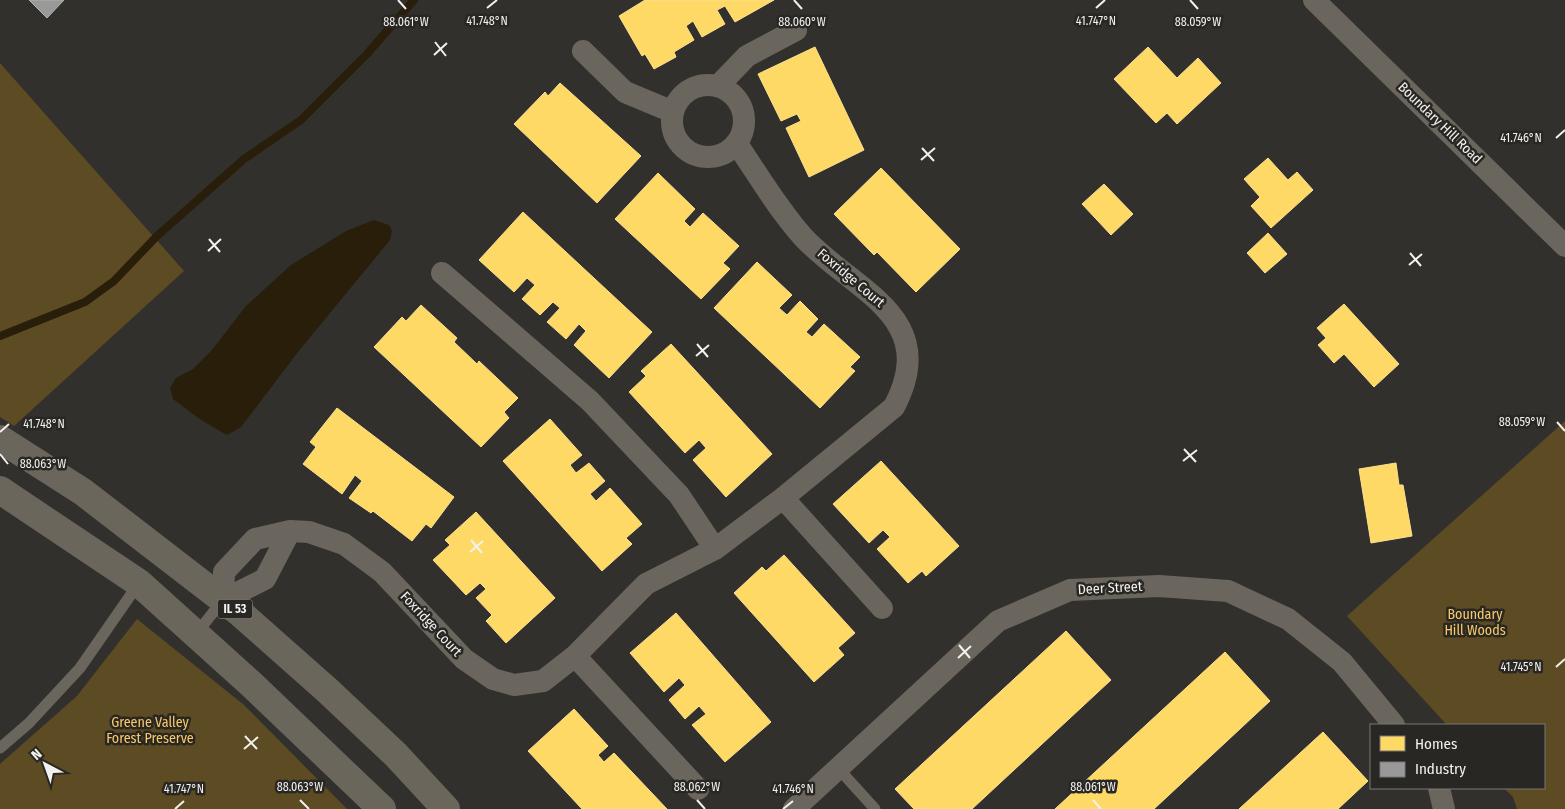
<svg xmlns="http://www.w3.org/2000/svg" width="1565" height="809" viewBox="0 0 1565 809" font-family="'Fira Sans Condensed',sans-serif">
<rect width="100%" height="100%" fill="#32302d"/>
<!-- green -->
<path fill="#5d4b24" d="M 0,63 L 184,271 L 14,426 L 0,417 Z
M 1565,421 L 1565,809 L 1517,809 L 1513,797 L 1504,788 L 1544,788 L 1544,725 L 1447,725 L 1347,616 Z
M 137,619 L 244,705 L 347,809 L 0,809 L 0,764 L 77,696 Z"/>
<!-- water -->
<path fill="#281e09" d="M 374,220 L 389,225 L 392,231 L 390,240 L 298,352 L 241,427 L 227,435 L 201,420 L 173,399 L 170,388 L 176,378 L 193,369 L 212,350 L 246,306 L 291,265 L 346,231 Z"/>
<!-- homes -->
<path fill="#ffd966" stroke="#fbe08f" d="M 645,0 L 774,0 L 735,22 L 725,6 L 717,10 L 725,24 L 702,37 L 693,21 L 686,26 L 694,40 L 674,52 L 676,57 L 654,69 L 645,54 L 642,56 L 619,16 Z
M 815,47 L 864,150 L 809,177 L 786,128 L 801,121 L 797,114 L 781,121 L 758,74 Z
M 1148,47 L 1177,78 L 1198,58 L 1221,83 L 1177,124 L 1167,113 L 1156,123 L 1114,79 Z
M 560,83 L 641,156 L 597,203 L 514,124 L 545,92 L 548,96 Z
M 1268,158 L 1288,180 L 1297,172 L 1313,190 L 1271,228 L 1251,206 L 1260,197 L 1244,179 Z
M 881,168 L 960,249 L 916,292 L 877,252 L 874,255 L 834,214 Z
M 658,173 L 695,209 L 684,221 L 690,227 L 703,213 L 739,246 L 723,263 L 730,269 L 701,299 L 615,219 Z
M 1104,184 L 1133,214 L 1111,235 L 1082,204 Z
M 523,212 L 652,332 L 609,378 L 574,345 L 586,331 L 579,324 L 566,339 L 547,322 L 560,308 L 553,302 L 540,315 L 522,299 L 535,285 L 527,278 L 514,292 L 479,260 Z
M 1268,233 L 1287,254 L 1265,273 L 1247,253 Z
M 757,262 L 792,295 L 779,308 L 787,315 L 800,301 L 818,319 L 806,332 L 812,337 L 824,324 L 860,357 L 850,367 L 855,371 L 820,408 L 714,308 Z
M 1344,304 L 1399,364 L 1374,387 L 1344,354 L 1334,363 L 1318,345 L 1326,338 L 1317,328 Z
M 421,305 L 457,338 L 454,342 L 477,364 L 479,361 L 518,398 L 504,412 L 509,418 L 481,447 L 374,347 L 402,317 L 406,321 Z
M 671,344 L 772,454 L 726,497 L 693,460 L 706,448 L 699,440 L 685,453 L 629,392 L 646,376 L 641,371 Z
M 337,408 L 454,497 L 431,528 L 426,524 L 412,541 L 373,511 L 371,513 L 349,498 L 362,481 L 355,475 L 342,494 L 303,464 L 316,447 L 310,442 Z
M 550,419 L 582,455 L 570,465 L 576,473 L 589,463 L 605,481 L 590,494 L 596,501 L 610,488 L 642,524 L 626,538 L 632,544 L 602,571 L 503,461 Z
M 881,461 L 959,546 L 926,576 L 922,571 L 908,583 L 877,549 L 890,537 L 883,530 L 869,543 L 833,504 Z
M 1396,463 L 1399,485 L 1403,485 L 1412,536 L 1371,543 L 1359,469 Z
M 476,512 L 555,598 L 506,643 L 486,621 L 492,615 L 476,598 L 486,589 L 480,583 L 466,595 L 433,560 L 450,545 L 445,540 Z
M 784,555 L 855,633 L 838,648 L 844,655 L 814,682 L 734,593 L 762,567 L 766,571 Z
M 676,613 L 771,722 L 725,762 L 692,725 L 706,714 L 699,706 L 685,719 L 669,700 L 685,685 L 679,678 L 664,692 L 630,653 Z
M 1066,631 L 1111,680 L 972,809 L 914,809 L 895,789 Z
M 1225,652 L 1270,701 L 1154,809 L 1055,809 Z
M 574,709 L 608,746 L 598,755 L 604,762 L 614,753 L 667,809 L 582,809 L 528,751 Z
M 1323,732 L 1368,781 L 1338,809 L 1239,809 Z"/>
<!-- industry -->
<path fill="#999" stroke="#b4b3b2" d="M 29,0 L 64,0 L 47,18 Z"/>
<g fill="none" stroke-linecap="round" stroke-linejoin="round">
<!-- stream -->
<path stroke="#281e09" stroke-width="8" d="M 0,336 L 85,302 L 114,281 L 157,236 L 244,159 L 301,120 L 366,55 L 414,0"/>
<!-- lane -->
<path stroke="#6a665d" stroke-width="11" d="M 196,634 L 223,600
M 0,748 L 29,723 L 80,668 L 139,583
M 837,767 L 875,809"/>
<!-- street -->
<path stroke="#6a665d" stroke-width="22" d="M 1314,0 L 1565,246
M 583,51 L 625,92 L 673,112
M672 121a36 36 0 1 1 72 0a36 36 0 1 1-72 0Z
M 718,86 L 747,56 L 796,30
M 442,273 L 590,401 L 679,495 L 715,549
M 783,498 L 882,608
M 290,531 L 265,579 L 223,600 L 224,572 L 255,539 L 290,531 L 309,532 L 344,544 L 382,572 L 464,659 L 493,679 L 514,685 L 543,681 L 575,656 L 646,584 L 715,549 L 783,498 L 894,407 C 942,316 853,291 803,237 C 778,209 758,175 737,144
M 575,656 L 698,789
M 1439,788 L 1444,809
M 794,809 L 998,621 L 1070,590 L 1159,586 L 1228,591 L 1288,619 L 1342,662 L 1394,725"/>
<!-- primary -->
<path stroke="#6b665c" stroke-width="28" d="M 0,439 L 83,492 L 240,613 L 327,690 L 396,755 L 446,809
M 0,490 L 139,583 L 250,683 L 382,809"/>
</g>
<!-- ticks -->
<path fill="none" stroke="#f2f1ee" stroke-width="2" d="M 398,0 L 406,9M 794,0 L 802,9M 1190,0 L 1198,9M 487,8 L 497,0M 1096,8 L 1105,0M 435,42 L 446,56M 434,55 L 447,43M 1556,138 L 1565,130M 922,148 L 934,161M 921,160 L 935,148M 209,239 L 220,252M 208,251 L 221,239M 1410,253 L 1421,266M 1409,265 L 1422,254M 697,344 L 708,357M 696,356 L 709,345M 1557,422 L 1565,431M 0,432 L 9,424M 1184,449 L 1196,462M 0,454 L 8,464M 1183,461 L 1197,450M 471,540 L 482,553M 470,552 L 483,541M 959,645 L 970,658M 958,658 L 971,646M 1556,667 L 1565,659M 245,736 L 257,749M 244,749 L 258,737M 300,800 L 309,809M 697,800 L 705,809M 1093,800 L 1101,809M 175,809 L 184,801M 783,809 L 793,801"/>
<g text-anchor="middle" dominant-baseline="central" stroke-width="5" stroke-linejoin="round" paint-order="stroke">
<!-- shield labels -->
<rect fill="#292723" stroke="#b6b4b1" stroke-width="1" x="217.5" y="599.5" width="35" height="19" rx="4"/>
<g font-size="12" font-weight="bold" fill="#f2f1ee">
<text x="235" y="609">IL 53</text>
</g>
<!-- street labels -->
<g font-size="14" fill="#f2f1ee" stroke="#292723">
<text transform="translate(1440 123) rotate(44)">Boundary Hill Road</text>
<text transform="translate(851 278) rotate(40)">Foxridge Court</text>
<text transform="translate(1110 588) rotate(-3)">Deer Street</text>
<text transform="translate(431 624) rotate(47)">Foxridge Court</text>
</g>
<!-- park labels -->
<g font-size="14" fill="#faca67" stroke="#292723">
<text x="1475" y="614">Boundary<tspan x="1475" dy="16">Hill Woods</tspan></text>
<text x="150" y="722">Greene Valley<tspan x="150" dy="16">Forest Preserve</tspan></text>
</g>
</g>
<g font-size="12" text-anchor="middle" fill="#f2f1ee" stroke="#292723" stroke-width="5" stroke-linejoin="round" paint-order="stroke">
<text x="487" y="25">41.748°N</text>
<text x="1096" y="25">41.747°N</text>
<text x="406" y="26">88.061°W</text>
<text x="802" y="26">88.060°W</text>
<text x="1198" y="26">88.059°W</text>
<text x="1521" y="142">41.746°N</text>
<text x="1522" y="426">88.059°W</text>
<text x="44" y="428">41.748°N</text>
<text x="43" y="468">88.063°W</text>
<text x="1521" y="671">41.745°N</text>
<text x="300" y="791">88.063°W</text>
<text x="697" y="791">88.062°W</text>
<text x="1093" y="791">88.061°W</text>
<text x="184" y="793">41.747°N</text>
<text x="793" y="793">41.746°N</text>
</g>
<!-- legend -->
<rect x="1370" y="724" width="175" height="65" fill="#292723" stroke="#797874"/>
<rect x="1380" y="736" width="25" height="15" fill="#ffd966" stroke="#797874"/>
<text x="1415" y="749" font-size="15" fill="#f2f1ee">Homes</text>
<rect x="1380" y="762" width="25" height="15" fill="#999999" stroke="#797874"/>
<text x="1415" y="774" font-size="15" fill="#f2f1ee">Industry</text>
<!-- north arrow -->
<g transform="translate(45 764) rotate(319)" stroke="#292723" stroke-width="4" paint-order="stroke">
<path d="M0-4L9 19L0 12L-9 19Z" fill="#f2f1ee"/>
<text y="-8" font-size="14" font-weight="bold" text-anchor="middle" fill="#f2f1ee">N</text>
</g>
</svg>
